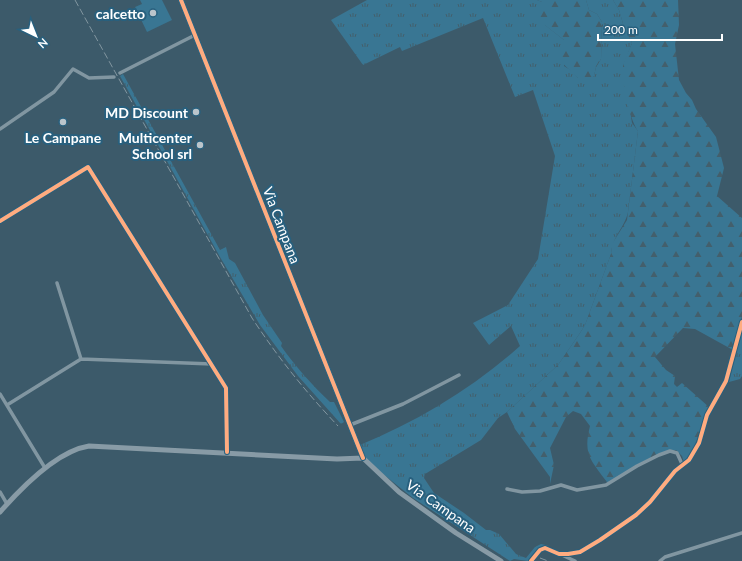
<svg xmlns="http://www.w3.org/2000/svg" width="742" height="561" viewBox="0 0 742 561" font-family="Lato,sans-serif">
<defs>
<pattern id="grass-tufts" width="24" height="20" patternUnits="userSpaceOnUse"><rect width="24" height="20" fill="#397693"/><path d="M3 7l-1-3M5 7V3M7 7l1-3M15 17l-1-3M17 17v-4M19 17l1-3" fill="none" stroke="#435f6c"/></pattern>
<pattern id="forest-firs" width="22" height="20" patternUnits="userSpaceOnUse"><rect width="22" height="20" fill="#397693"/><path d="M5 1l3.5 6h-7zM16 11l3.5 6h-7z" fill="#435f6c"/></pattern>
</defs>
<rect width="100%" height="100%" fill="#3c5a6a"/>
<!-- grass -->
<path fill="url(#grass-tufts)" d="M 367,0 L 537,0 L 542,2 L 545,25 L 564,40 L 564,66 L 572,71 L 578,78 L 594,76 L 596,67 L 601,59 L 602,22 L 597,14 L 589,10 L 586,0 L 613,0 L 619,10 L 624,27 L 632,43 L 623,66 L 632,123 L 638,131 L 628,212 C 625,227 612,237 611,254 L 585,325 L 580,333 L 558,365 L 507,412 L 498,418 L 481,440 L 425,474 L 424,478 L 434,493 L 464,513 L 486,530 L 490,530 L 499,534 L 516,554 L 526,558 L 535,547 L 541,544 L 550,546 C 539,544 534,553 528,561 L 514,559 L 510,561 L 413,498 L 378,470 L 365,457 L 360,445 C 418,421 473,388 520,346 L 511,326 L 489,345 L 473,323 L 508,305 L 538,259 L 555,156 L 533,90 L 515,97 L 483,18 L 402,51 L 400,47 L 363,65 L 331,20 Z
M 123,74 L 220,250 L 226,247 L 229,259 L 235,263 L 263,315 L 282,343 L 281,346 C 295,366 312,385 330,402 L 334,402 L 344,422 L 341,424 L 298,376 L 260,325 L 220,257 L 120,76 Z
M 742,329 L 742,376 L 740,379 L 729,382 Z"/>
<!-- forest -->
<path fill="url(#forest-firs)" d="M 537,0 L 586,0 L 589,10 L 597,14 L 602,22 L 601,59 L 596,67 L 594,76 L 587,81 L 578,78 L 558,59 L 564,40 L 537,19 L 542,2 Z
M 613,0 L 678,0 L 679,25 L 675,44 L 679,80 L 686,93 L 692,100 L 696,109 L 716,137 L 724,168 L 717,196 L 742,218 L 742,316 L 733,350 L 695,329 L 683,328 L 655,357 L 666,370 L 675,376 L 674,384 L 677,387 L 682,383 L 710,408 L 689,459 L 684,462 L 682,456 L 676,450 L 666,452 L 609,482 L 607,482 C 590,459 583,454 590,426 L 581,414 L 573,411 L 566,417 L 550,448 L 554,465 L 550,484 L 550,477 L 515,429 L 507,412 L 558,365 L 580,333 L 585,325 L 611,254 L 612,244 L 627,220 L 628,212 L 638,131 C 630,120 621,81 623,67 C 624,59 629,51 632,43 L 624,27 L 619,10 Z"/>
<!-- pitch -->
<path fill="#397693" d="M 140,0 L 162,0 L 172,20 L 147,32 L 135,7 L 142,4 Z"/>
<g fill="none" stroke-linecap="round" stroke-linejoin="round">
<!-- street -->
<path stroke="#8196a1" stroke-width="3.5" d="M 120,73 L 195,35
M 0,129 L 54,92 L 73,69 L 89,78 L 114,77
M 0,221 L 88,167 L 226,388 L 227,452
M 81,359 L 212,364
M 0,394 L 45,468
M 7,405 L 81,359 L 57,283
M 350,425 L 403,404 L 459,375
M 507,489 L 522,492 L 540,491 L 561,485 L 577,490 L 606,485 L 637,466 L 659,455 L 670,451 L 677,453 L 682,464
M 0,492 L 7,504
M 562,555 L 575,561
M 531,561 L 540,550 L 545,548 L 559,554 L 568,554 L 580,552 L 600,540 L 636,515 L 650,502 L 675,471 L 689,460 L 699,443 L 707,415 L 726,381 L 742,322
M 660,561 L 665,557 L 742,533"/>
<!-- secondary -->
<path stroke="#889ba6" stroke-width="5" d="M 181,0 L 363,458 L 399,492 L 456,533 L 501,561
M 0,512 C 22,487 57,451 89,446 L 337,459 L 363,458"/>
<!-- rail -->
<path stroke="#8296a0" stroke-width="1" stroke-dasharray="7 3" stroke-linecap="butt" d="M 75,0 L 252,318 C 279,359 305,391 338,426
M 540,558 L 548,561"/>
<!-- cycleway casing -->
<g stroke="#28607e" stroke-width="6">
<path id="cycleway" d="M 181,0 L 363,458
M 0,221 L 88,167 L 226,388 L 227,452
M 531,561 L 540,550 L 545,548 L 559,554 L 568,554 L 580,552 L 600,540 L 636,515 L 650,502 L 675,471 L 689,460 L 699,443 L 707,415 L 726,381 L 742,322"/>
</g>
<!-- cycleway -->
<use href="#cycleway" stroke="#ffac80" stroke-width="4"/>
</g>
<!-- markers -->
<g fill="#bbc5cb" stroke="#28607e" stroke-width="1.5">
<circle cx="153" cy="13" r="4"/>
<circle cx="196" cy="112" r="4"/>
<circle cx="63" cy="122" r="4"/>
<circle cx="200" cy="145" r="4"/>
</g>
<g text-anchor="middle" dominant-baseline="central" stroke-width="4" stroke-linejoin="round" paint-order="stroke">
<!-- poi labels -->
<g font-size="14" font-weight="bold" fill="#fff" stroke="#28607e" text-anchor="end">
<text x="145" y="13">calcetto</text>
<text x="188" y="112">MD Discount</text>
<text x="63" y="137" text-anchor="middle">Le Campane</text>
<text x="192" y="137">Multicenter<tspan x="192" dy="16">School srl</tspan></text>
</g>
<!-- street labels -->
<g font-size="14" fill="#fff" stroke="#28607e">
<text transform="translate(282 225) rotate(69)">Via Campana</text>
<text transform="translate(441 506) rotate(35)">Via Campana</text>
</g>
</g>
<!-- north arrow -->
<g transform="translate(36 36) rotate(137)" stroke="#28607e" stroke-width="3" paint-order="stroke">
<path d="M0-3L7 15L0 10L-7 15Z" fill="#ffffff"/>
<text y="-6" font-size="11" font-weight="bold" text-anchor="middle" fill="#ffffff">N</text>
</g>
<!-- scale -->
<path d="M598 34v6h124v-6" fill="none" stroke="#ffffff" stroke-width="2"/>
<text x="604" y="34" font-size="12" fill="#ffffff" stroke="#28607e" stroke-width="3" paint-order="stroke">200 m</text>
</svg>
